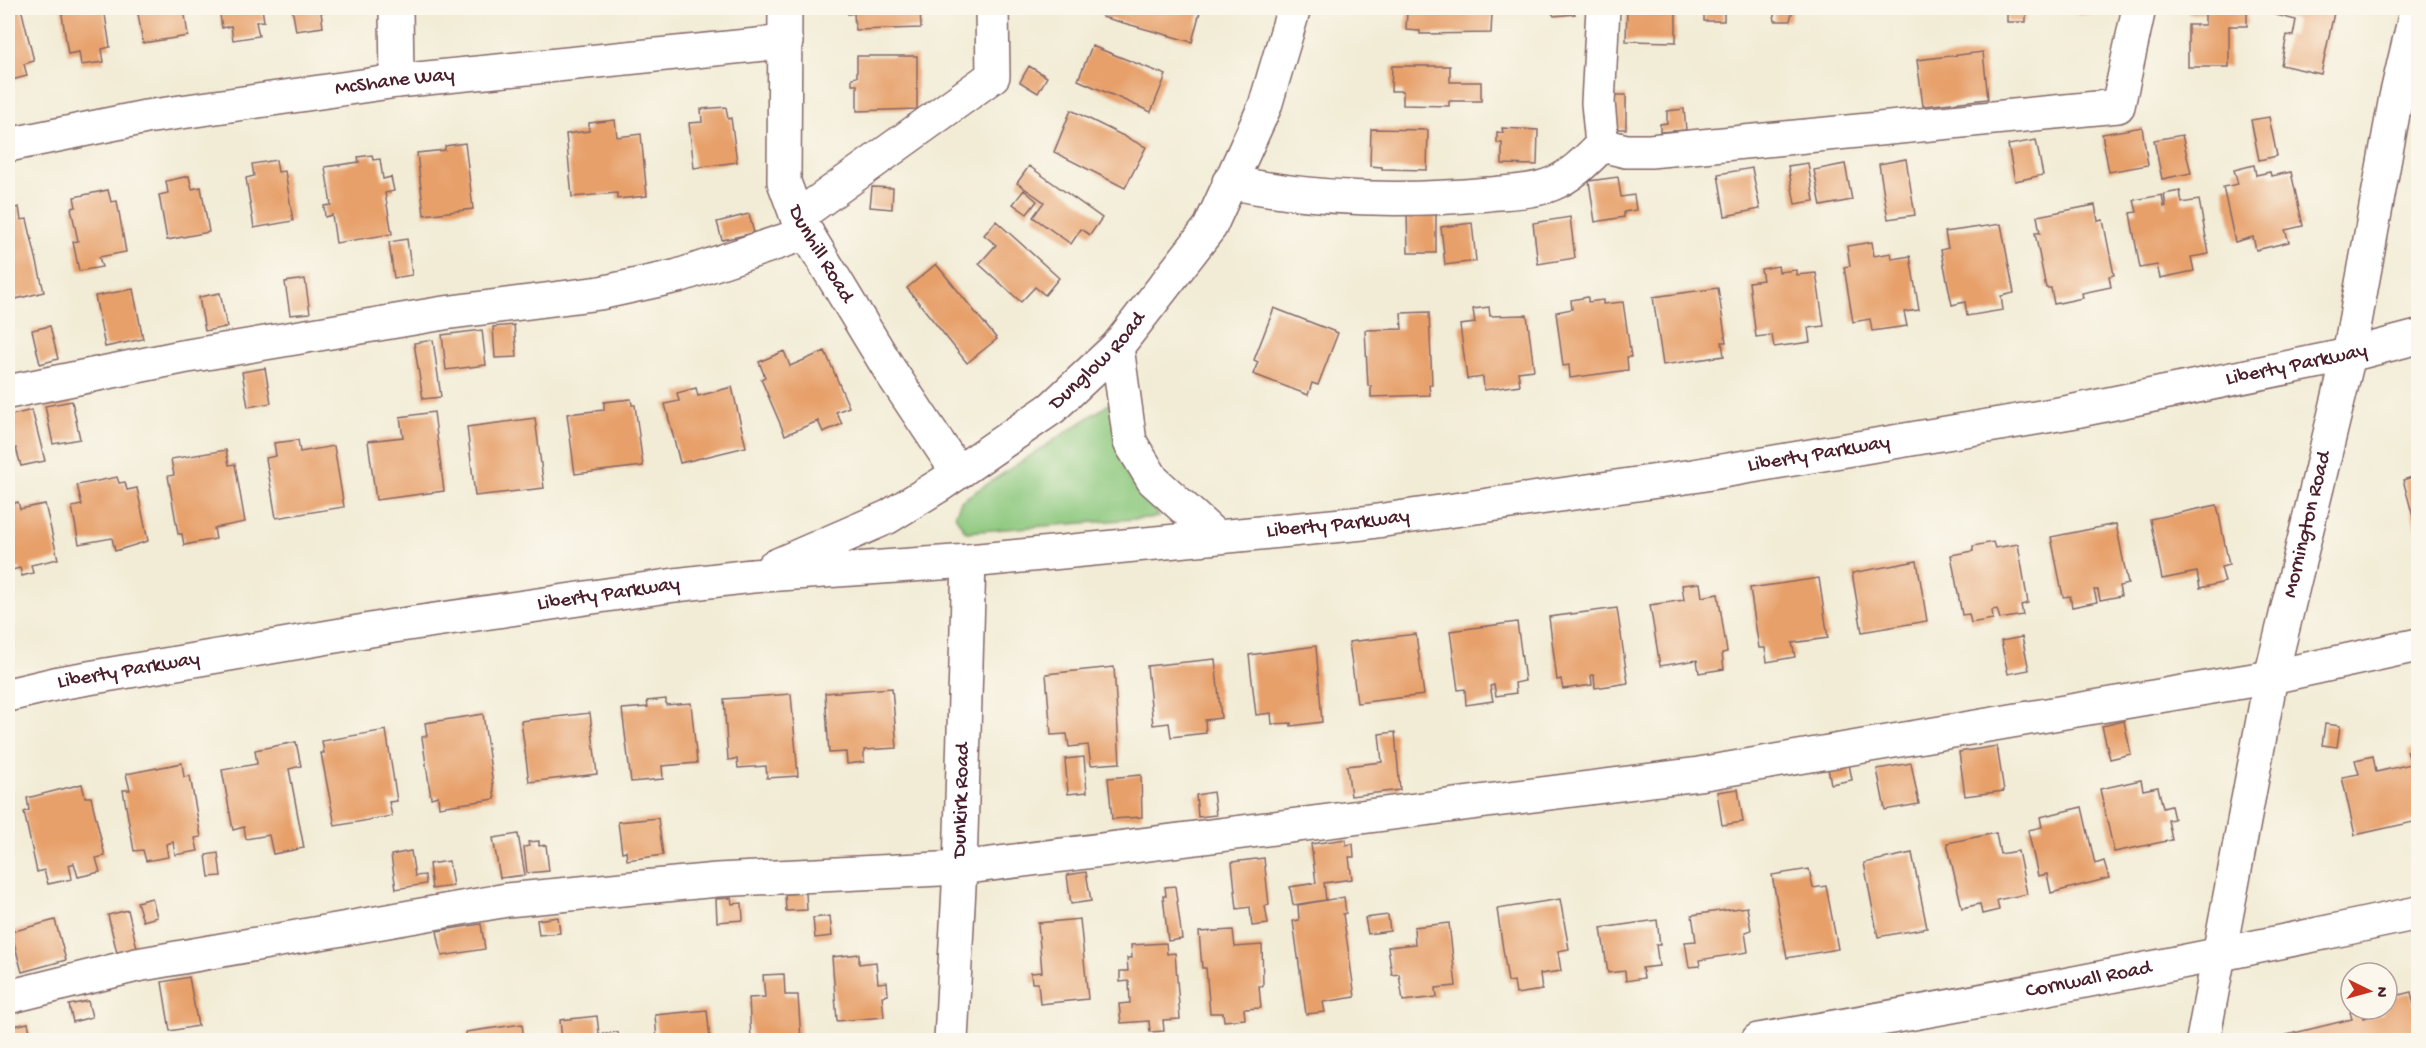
<svg xmlns="http://www.w3.org/2000/svg" width="2426" height="1048" viewBox="0 0 2426 1048" font-family="'Gochi Hand',sans-serif">
<rect width="100%" height="100%" fill="#fbf7ec"/>
<filter id="ink" filterUnits="userSpaceOnUse"><feTurbulence type="fractalNoise" baseFrequency=".0167" numOctaves="2"/><feDisplacementMap in="SourceGraphic" scale="12" xChannelSelector="R" yChannelSelector="G"/><feConvolveMatrix kernelMatrix="1 2 1 2 8 2 1 2 1" color-interpolation-filters="sRGB"/></filter>
<filter id="wash" filterUnits="userSpaceOnUse"><feTurbulence type="fractalNoise" baseFrequency=".008" numOctaves="4" result="noise"/><feDisplacementMap in="SourceGraphic" scale="24" xChannelSelector="R" yChannelSelector="G"/><feGaussianBlur stdDeviation="1.35" result="paint"/><feColorMatrix in="noise" values="0 0 0 0 0 0 0 0 0 0 0 0 0 0 0 0 0 1.4 0 .05"/><feComposite in="paint" operator="in"/></filter>
<g filter="url(#wash)">
<rect width="100%" height="100%" fill="#f2ecd6"/>
<!-- green -->
<path fill="#8cc87e" stroke="#6b7454" stroke-width="1.5" d="M 1114,401 L 1159,517 L 966,532 L 955,516 L 961,501 Z"/>
<g id="blocks">
<!-- building -->
<path fill="#e7a06b" d="M 8,8 L 21,8 L 34,61 L 24,64 L 27,76 L 8,81 Z
M 61,8 L 104,8 L 110,47 L 102,49 L 104,62 L 81,65 L 79,52 L 68,54 Z
M 137,8 L 184,8 L 188,36 L 143,43 Z
M 219,8 L 262,8 L 264,21 L 256,22 L 259,36 L 233,40 L 231,26 L 222,28 Z
M 292,8 L 334,8 L 334,10 L 321,12 L 323,27 L 296,31 Z
M 848,8 L 920,8 L 921,28 L 855,30 L 854,13 L 848,14 Z
M 1104,8 L 1201,8 L 1192,42 L 1102,17 Z
M 1419,8 L 1457,8 L 1458,14 L 1492,14 L 1491,33 L 1420,34 L 1420,31 L 1406,30 L 1407,11 L 1419,11 Z
M 1549,8 L 1571,8 L 1575,14 L 1554,16 Z
M 1627,8 L 1676,8 L 1676,42 L 1626,41 Z
M 1704,8 L 1724,8 L 1724,21 L 1704,21 Z
M 1773,8 L 1793,8 L 1790,21 L 1775,21 Z
M 1932,8 L 1952,8 L 1952,15 L 1932,15 Z
M 2007,8 L 2026,8 L 2026,22 L 2007,22 Z
M 2075,8 L 2095,8 L 2095,14 L 2075,14 Z
M 2189,8 L 2247,8 L 2247,26 L 2229,26 L 2229,67 L 2188,67 L 2188,25 L 2205,25 L 2205,13 L 2188,14 Z
M 2277,8 L 2335,8 L 2321,74 L 2281,65 L 2287,35 L 2293,36 L 2296,20 L 2276,15 Z
M 1092,46 L 1166,75 L 1151,112 L 1078,80 Z
M 1983,52 L 1988,99 L 1923,106 L 1917,60 Z
M 857,56 L 917,56 L 917,109 L 857,111 L 857,85 L 852,85 L 852,78 L 857,77 Z
M 1029,66 L 1047,77 L 1038,93 L 1020,82 Z
M 1392,66 L 1450,66 L 1450,82 L 1481,82 L 1481,101 L 1449,101 L 1449,106 L 1403,105 L 1403,91 L 1391,91 Z
M 1614,95 L 1626,95 L 1626,129 L 1614,129 Z
M 726,107 L 728,119 L 731,118 L 737,162 L 694,168 L 689,123 L 702,122 L 701,109 Z
M 1684,109 L 1686,130 L 1660,132 L 1660,124 L 1667,123 L 1667,111 Z
M 1071,110 L 1146,147 L 1125,188 L 1054,152 Z
M 2269,117 L 2277,156 L 2259,160 L 2251,120 Z
M 615,120 L 617,137 L 641,134 L 647,196 L 617,199 L 617,193 L 572,197 L 566,134 L 589,131 L 589,123 Z
M 2142,127 L 2148,165 L 2109,172 L 2102,134 Z
M 1502,128 L 1538,130 L 1537,165 L 1502,164 L 1502,143 L 1497,143 L 1497,132 L 1503,133 Z
M 1371,129 L 1428,130 L 1427,170 L 1382,169 L 1382,167 L 1370,166 Z
M 2182,135 L 2191,173 L 2162,179 L 2154,140 Z
M 2036,140 L 2043,175 L 2015,181 L 2008,145 Z
M 465,143 L 473,209 L 424,215 L 417,153 L 445,150 L 445,146 Z
M 372,155 L 373,160 L 380,159 L 383,179 L 391,177 L 394,191 L 385,193 L 392,234 L 336,243 L 332,215 L 325,217 L 324,206 L 331,205 L 325,167 L 359,162 L 358,157 Z
M 1906,159 L 1915,215 L 1888,219 L 1879,164 Z
M 276,160 L 278,172 L 285,171 L 293,221 L 254,228 L 246,178 L 254,176 L 252,164 Z
M 1808,163 L 1814,201 L 1795,204 L 1788,166 Z
M 1845,164 L 1852,200 L 1821,206 L 1814,170 Z
M 2254,165 L 2256,175 L 2270,172 L 2271,176 L 2291,172 L 2303,226 L 2285,230 L 2289,242 L 2256,250 L 2253,237 L 2235,242 L 2223,187 L 2238,184 L 2234,170 Z
M 1029,166 L 1102,218 L 1090,235 L 1081,229 L 1071,244 L 1033,217 L 1044,202 L 1017,183 Z
M 1752,168 L 1760,209 L 1725,216 L 1718,174 Z
M 189,176 L 192,189 L 201,187 L 209,232 L 167,240 L 159,195 L 168,193 L 166,181 Z
M 1618,177 L 1621,197 L 1634,195 L 1636,210 L 1624,212 L 1624,217 L 1595,222 L 1589,181 Z
M 872,187 L 893,188 L 892,209 L 870,207 Z
M 108,190 L 111,202 L 117,201 L 126,252 L 99,257 L 102,267 L 79,271 L 73,242 L 78,241 L 71,208 L 76,207 L 74,197 Z
M 1024,190 L 1037,201 L 1027,214 L 1013,204 Z
M 2180,191 L 2182,203 L 2199,200 L 2209,254 L 2191,257 L 2194,271 L 2160,278 L 2157,265 L 2140,268 L 2130,213 L 2137,212 L 2134,200 L 2162,195 L 2164,207 L 2166,206 L 2164,194 Z
M 2095,205 L 2098,221 L 2103,220 L 2114,275 L 2109,276 L 2111,287 L 2082,293 L 2083,298 L 2054,304 L 2051,288 L 2046,288 L 2035,233 L 2040,233 L 2037,216 Z
M 19,207 L 21,220 L 27,219 L 44,292 L 16,299 L 8,270 L 8,210 Z
M 749,214 L 754,233 L 722,240 L 717,222 Z
M 1407,214 L 1436,214 L 1436,253 L 1408,253 Z
M 1570,217 L 1575,258 L 1538,264 L 1533,223 Z
M 996,221 L 1059,278 L 1045,295 L 1035,287 L 1021,302 L 979,264 L 996,245 L 984,235 Z
M 1472,223 L 1476,261 L 1445,265 L 1441,227 Z
M 2001,224 L 2014,293 L 2001,296 L 2003,310 L 1967,316 L 1965,302 L 1952,305 L 1941,250 L 1948,248 L 1945,232 Z
M 407,239 L 412,275 L 394,278 L 389,242 Z
M 1872,242 L 1874,256 L 1891,253 L 1892,259 L 1910,256 L 1919,310 L 1904,312 L 1907,326 L 1872,331 L 1870,319 L 1853,322 L 1844,267 L 1850,266 L 1847,246 Z
M 936,264 L 997,339 L 967,363 L 907,288 Z
M 1778,266 L 1779,272 L 1796,270 L 1796,275 L 1816,273 L 1824,326 L 1808,328 L 1810,342 L 1774,347 L 1772,335 L 1756,337 L 1749,282 L 1763,280 L 1761,269 Z
M 305,279 L 310,313 L 290,315 L 285,282 Z
M 1718,288 L 1726,342 L 1722,342 L 1724,356 L 1663,365 L 1653,297 Z
M 133,289 L 143,339 L 105,347 L 95,296 Z
M 220,293 L 227,327 L 205,331 L 199,297 Z
M 1588,297 L 1588,302 L 1603,300 L 1603,304 L 1623,302 L 1631,357 L 1627,357 L 1628,370 L 1570,378 L 1569,365 L 1563,366 L 1556,312 L 1572,309 L 1571,300 Z
M 1489,307 L 1490,316 L 1527,315 L 1534,370 L 1518,372 L 1520,385 L 1484,390 L 1483,377 L 1467,379 L 1460,325 L 1475,323 L 1473,309 Z
M 1274,308 L 1338,333 L 1318,385 L 1312,383 L 1308,395 L 1253,374 L 1258,362 L 1254,360 Z
M 1429,312 L 1432,385 L 1429,385 L 1430,395 L 1371,397 L 1371,386 L 1368,386 L 1365,330 L 1402,329 L 1401,313 Z
M 514,325 L 517,357 L 495,358 L 493,327 Z
M 50,326 L 58,359 L 40,364 L 32,330 Z
M 482,330 L 486,365 L 446,370 L 442,335 Z
M 433,340 L 441,397 L 423,399 L 414,343 Z
M 784,351 L 790,366 L 825,351 L 849,407 L 836,412 L 842,424 L 823,432 L 818,421 L 785,435 L 761,379 L 765,377 L 759,362 Z
M 265,368 L 271,403 L 248,407 L 242,372 Z
M 732,387 L 746,447 L 680,463 L 665,404 L 679,401 L 677,393 L 696,388 L 698,396 Z
M 631,399 L 632,405 L 635,405 L 643,466 L 575,474 L 567,414 L 604,410 L 604,402 Z
M 72,401 L 80,439 L 53,444 L 45,406 Z
M 32,410 L 45,461 L 21,466 L 16,448 L 8,451 L 8,416 Z
M 434,412 L 444,491 L 376,500 L 368,441 L 403,437 L 400,417 Z
M 535,418 L 544,488 L 475,496 L 467,427 Z
M 298,440 L 300,452 L 334,446 L 344,507 L 276,518 L 266,458 L 276,456 L 274,443 Z
M 226,450 L 229,465 L 235,464 L 245,522 L 214,528 L 216,539 L 184,545 L 182,534 L 178,534 L 168,476 L 174,475 L 171,459 Z
M 2418,475 L 2418,535 L 2403,480 Z
M 117,477 L 119,483 L 125,482 L 127,490 L 137,488 L 148,541 L 115,551 L 112,538 L 79,544 L 72,507 L 82,505 L 77,485 Z
M 18,502 L 20,509 L 45,504 L 58,559 L 31,565 L 33,573 L 22,576 L 20,568 L 8,571 L 8,505 Z
M 2217,505 L 2229,565 L 2221,567 L 2225,582 L 2200,588 L 2197,572 L 2162,579 L 2150,519 Z
M 2116,524 L 2128,584 L 2119,586 L 2121,596 L 2100,600 L 2098,590 L 2094,590 L 2097,602 L 2072,607 L 2070,596 L 2063,597 L 2051,537 Z
M 1993,542 L 1995,548 L 2018,544 L 2028,603 L 2021,605 L 2023,615 L 2000,619 L 1997,609 L 1992,610 L 1993,619 L 1971,623 L 1969,614 L 1962,615 L 1951,555 L 1973,551 L 1973,546 Z
M 1917,561 L 1927,621 L 1862,632 L 1852,573 Z
M 1819,578 L 1828,638 L 1792,643 L 1795,657 L 1767,662 L 1765,648 L 1759,648 L 1750,588 Z
M 1700,583 L 1702,597 L 1718,594 L 1727,652 L 1722,653 L 1724,669 L 1699,673 L 1697,660 L 1660,666 L 1650,605 L 1684,600 L 1682,585 Z
M 1617,608 L 1628,683 L 1595,688 L 1594,675 L 1591,675 L 1592,685 L 1563,689 L 1561,679 L 1557,680 L 1549,617 Z
M 1517,622 L 1525,681 L 1515,683 L 1516,693 L 1496,696 L 1494,685 L 1490,686 L 1493,701 L 1466,705 L 1465,689 L 1458,690 L 1450,631 Z
M 1416,634 L 1424,695 L 1357,703 L 1349,642 Z
M 2022,637 L 2029,670 L 2008,674 L 2001,641 Z
M 1316,646 L 1322,722 L 1291,726 L 1291,723 L 1272,724 L 1271,713 L 1256,715 L 1249,655 Z
M 1215,659 L 1221,718 L 1205,720 L 1206,733 L 1171,737 L 1169,723 L 1153,725 L 1147,666 Z
M 1114,667 L 1120,763 L 1091,765 L 1088,745 L 1069,747 L 1067,734 L 1051,735 L 1046,674 Z
M 892,688 L 897,748 L 864,750 L 864,762 L 847,764 L 846,752 L 829,753 L 825,693 Z
M 791,694 L 798,776 L 767,778 L 766,766 L 738,768 L 737,759 L 728,760 L 724,699 Z
M 666,699 L 666,705 L 691,703 L 697,763 L 662,766 L 663,779 L 631,782 L 622,709 L 648,707 L 647,701 Z
M 590,713 L 597,774 L 529,782 L 521,721 Z
M 483,714 L 495,799 L 439,807 L 438,796 L 431,798 L 422,737 L 427,736 L 425,723 Z
M 2124,721 L 2131,754 L 2110,759 L 2102,726 Z
M 2325,724 L 2340,726 L 2337,747 L 2322,745 Z
M 386,730 L 397,801 L 389,802 L 392,816 L 335,826 L 321,753 L 324,753 L 322,741 Z
M 1395,732 L 1400,790 L 1351,796 L 1347,766 L 1382,762 L 1379,734 Z
M 296,742 L 301,766 L 289,769 L 304,848 L 273,854 L 269,835 L 246,839 L 244,827 L 233,830 L 222,770 L 257,764 L 255,750 Z
M 1997,746 L 2004,791 L 1965,796 L 1959,752 Z
M 2418,748 L 2418,821 L 2355,835 L 2342,777 L 2359,774 L 2355,760 L 2373,756 L 2376,772 L 2411,764 L 2407,751 Z
M 1084,757 L 1087,792 L 1068,794 L 1065,759 Z
M 182,763 L 184,777 L 190,776 L 201,837 L 195,838 L 198,851 L 175,855 L 173,842 L 166,844 L 168,857 L 146,861 L 143,850 L 134,851 L 123,790 L 130,790 L 126,774 Z
M 1911,763 L 1919,804 L 1885,810 L 1877,769 Z
M 1849,764 L 1852,780 L 1831,784 L 1828,768 Z
M 1141,775 L 1142,817 L 1112,819 L 1108,778 Z
M 2141,780 L 2143,790 L 2158,787 L 2163,808 L 2171,806 L 2174,819 L 2168,820 L 2172,840 L 2114,852 L 2100,789 Z
M 82,784 L 85,797 L 91,797 L 105,856 L 96,858 L 100,872 L 78,877 L 74,863 L 69,865 L 72,879 L 48,884 L 44,870 L 37,872 L 24,812 L 29,810 L 27,798 Z
M 1738,789 L 1743,822 L 1722,825 L 1717,792 Z
M 1213,792 L 1216,815 L 1198,817 L 1196,795 Z
M 2082,807 L 2095,864 L 2104,861 L 2109,878 L 2051,893 L 2047,874 L 2038,876 L 2028,830 L 2042,827 L 2040,817 Z
M 658,818 L 663,855 L 627,860 L 626,851 L 622,852 L 618,822 Z
M 1996,833 L 2000,854 L 2018,851 L 2027,894 L 1997,900 L 1999,910 L 1982,914 L 1980,904 L 1962,908 L 1947,843 Z
M 518,834 L 525,875 L 500,878 L 493,838 Z
M 1346,839 L 1346,845 L 1353,844 L 1354,857 L 1349,857 L 1352,879 L 1324,883 L 1326,900 L 1293,905 L 1290,887 L 1316,883 L 1311,844 Z
M 539,841 L 539,846 L 546,845 L 549,871 L 527,873 L 524,847 L 529,846 L 528,842 Z
M 411,851 L 415,876 L 425,875 L 426,884 L 396,889 L 391,855 Z
M 218,853 L 221,876 L 209,877 L 206,855 Z
M 1912,853 L 1927,928 L 1878,937 L 1864,863 Z
M 1264,858 L 1269,905 L 1265,906 L 1268,924 L 1252,926 L 1250,907 L 1237,909 L 1232,862 Z
M 449,861 L 453,886 L 432,889 L 429,864 Z
M 1809,869 L 1813,888 L 1826,886 L 1838,949 L 1787,958 L 1772,875 Z
M 1086,872 L 1091,901 L 1071,904 L 1067,875 Z
M 1175,886 L 1182,939 L 1168,941 L 1163,896 L 1166,896 L 1165,887 Z
M 806,893 L 807,910 L 786,911 L 785,894 Z
M 1344,897 L 1346,913 L 1343,914 L 1355,997 L 1323,1002 L 1325,1012 L 1306,1014 L 1293,921 L 1299,920 L 1298,905 Z
M 152,898 L 157,917 L 143,921 L 137,902 Z
M 731,898 L 732,904 L 742,903 L 743,920 L 717,922 L 716,899 Z
M 1560,899 L 1569,949 L 1558,951 L 1561,971 L 1540,974 L 1542,990 L 1516,994 L 1514,981 L 1508,982 L 1497,909 Z
M 1747,907 L 1751,930 L 1745,932 L 1748,952 L 1699,960 L 1700,966 L 1689,967 L 1685,942 L 1696,941 L 1692,915 Z
M 128,910 L 137,948 L 117,953 L 108,915 Z
M 1388,915 L 1390,931 L 1368,934 L 1365,918 Z
M 830,916 L 832,936 L 815,938 L 813,918 Z
M 558,917 L 560,933 L 539,935 L 537,920 Z
M 1080,919 L 1088,999 L 1040,1004 L 1038,983 L 1032,983 L 1031,973 L 1042,972 L 1038,923 Z
M 55,920 L 66,960 L 22,972 L 11,932 Z
M 1657,920 L 1660,945 L 1656,945 L 1659,966 L 1642,968 L 1644,978 L 1626,981 L 1625,971 L 1608,973 L 1601,928 Z
M 1449,923 L 1456,986 L 1436,988 L 1437,997 L 1403,1001 L 1399,974 L 1392,975 L 1388,947 L 1415,944 L 1414,927 Z
M 481,924 L 485,949 L 442,956 L 437,931 Z
M 1233,930 L 1235,947 L 1262,945 L 1263,986 L 1259,986 L 1261,1008 L 1244,1009 L 1245,1019 L 1224,1021 L 1223,1013 L 1210,1013 L 1206,968 L 1202,968 L 1199,932 Z
M 1166,943 L 1167,954 L 1175,953 L 1180,1019 L 1163,1020 L 1164,1031 L 1150,1032 L 1149,1021 L 1121,1023 L 1119,1004 L 1130,1003 L 1129,981 L 1120,982 L 1120,971 L 1128,971 L 1127,958 L 1132,958 L 1131,945 Z
M 859,954 L 859,964 L 876,962 L 878,983 L 887,982 L 888,995 L 882,996 L 884,1017 L 837,1021 L 832,957 Z
M 784,974 L 785,995 L 798,995 L 801,1040 L 751,1040 L 749,998 L 765,997 L 763,975 Z
M 189,977 L 198,1026 L 170,1031 L 162,982 Z
M 2411,992 L 2414,1005 L 2418,1004 L 2418,1040 L 2287,1040 L 2286,1035 L 2352,1019 L 2350,1012 L 2361,1010 L 2363,1018 L 2383,1013 L 2382,1009 L 2387,1009 L 2387,998 Z
M 88,1001 L 92,1017 L 73,1022 L 69,1005 Z
M 707,1010 L 710,1040 L 657,1040 L 655,1015 Z
M 597,1016 L 599,1034 L 618,1032 L 619,1040 L 562,1040 L 560,1020 Z
M 13,1022 L 14,1026 L 28,1023 L 32,1040 L 8,1040 L 8,1024 Z
M 522,1024 L 524,1040 L 467,1040 L 466,1032 Z
M 433,1035 L 434,1040 L 404,1040 L 404,1039 Z"/>
</g>
</g>
<g filter="url(#ink)">
<use href="#blocks" fill-opacity="0" stroke="#856767" stroke-width="1.5"/>
<g fill="none" stroke-linecap="round" stroke-linejoin="round">
<!-- minor casing -->
<g stroke="#856767" stroke-width="36">
<g id="minor">
<path d="M 396,8 L 397,81"/>
<path id="s1" d="M 785,8 L 784,182 L 797,217 L 891,372 L 957,471"/>
<path id="s2" d="M 8,145 L 146,117 L 397,81 L 786,42"/>
<path d="M 1602,145 L 1626,151 L 1650,151 L 2118,106 L 2139,8"/>
<path d="M 1229,182 C 1314,200 1403,202 1489,194 C 1509,192 1533,192 1552,184 C 1572,176 1587,160 1602,145 L 1598,103 L 1603,8"/>
<path d="M 797,217 L 993,76 L 992,8"/>
<path d="M 1117,347 L 1130,442 L 1153,480 L 1215,536"/>
<path d="M 8,392 L 182,357 L 444,313 L 600,293 L 678,276 L 807,233"/>
<path id="s3" d="M 773,567 L 888,517 L 940,485 L 1052,408 L 1117,347 L 1210,227 L 1265,106 L 1294,8"/>
<path id="s4" d="M 8,695 L 59,683 L 394,626 L 675,585 L 752,576 L 969,561 L 1363,523 L 1693,476 L 2070,412 L 2349,355 L 2418,337"/>
<path d="M 8,997 L 137,965 L 507,900 L 717,880 L 960,868 L 1699,774 L 2271,677 L 2418,645"/>
<path id="s5" d="M 951,1040 L 960,868 L 969,561"/>
<path id="s6" d="M 1758,1040 C 1980,1003 2199,960 2418,913"/>
<path id="s7" d="M 2203,1040 L 2271,677 L 2349,355 L 2396,97 L 2417,8"/>
</g>
</g>
<!-- minor -->
<use href="#minor" stroke="#fff" stroke-width="33"/>
</g>
</g>
<g text-anchor="middle" dominant-baseline="central" stroke-width="4.5" stroke-linejoin="round" paint-order="stroke">
<!-- street labels -->
<g font-size="21" fill="#4a1f2b" stroke="#fbf7ec">
<text stroke="none"><textPath href="#s2" startOffset="392">McShane Way</textPath></text>
<text stroke="none"><textPath href="#s1" startOffset="255">Dunhill Road</textPath></text>
<text stroke="none"><textPath href="#s3" startOffset="388">Dunglow Road</textPath></text>
<text stroke="none"><textPath href="#s4" startOffset="2314">Liberty Parkway</textPath></text>
<text stroke="none"><textPath href="#s4" startOffset="1828">Liberty Parkway</textPath></text>
<text stroke="none"><textPath href="#s4" startOffset="1342">Liberty Parkway</textPath></text>
<text stroke="none"><textPath href="#s7" startOffset="526">Mornington Road</textPath></text>
<text stroke="none"><textPath href="#s4" startOffset="609">Liberty Parkway</textPath></text>
<text stroke="none"><textPath href="#s4" startOffset="123">Liberty Parkway</textPath></text>
<text stroke="none"><textPath href="#s5" startOffset="240">Dunkirk Road</textPath></text>
<text stroke="none"><textPath href="#s6" startOffset="336">Cornwall Road</textPath></text>
</g>
</g>
<!-- margin -->
<rect width="2426" height="1048" fill="none" stroke="#fbf7ec" stroke-width="30"/>
<!-- north arrow -->
<g transform="translate(2369 991) rotate(95)"><circle r="28" fill="#fbf7ec" stroke="#b4a19f" stroke-width="1.5"/>
<path d="M0-4.5L10 22L0 15L-10 22Z" fill="#c8321e"/>
<text y="-9" font-size="16" font-weight="bold" text-anchor="middle" fill="#4a1f2b">N</text>
</g>
</svg>
